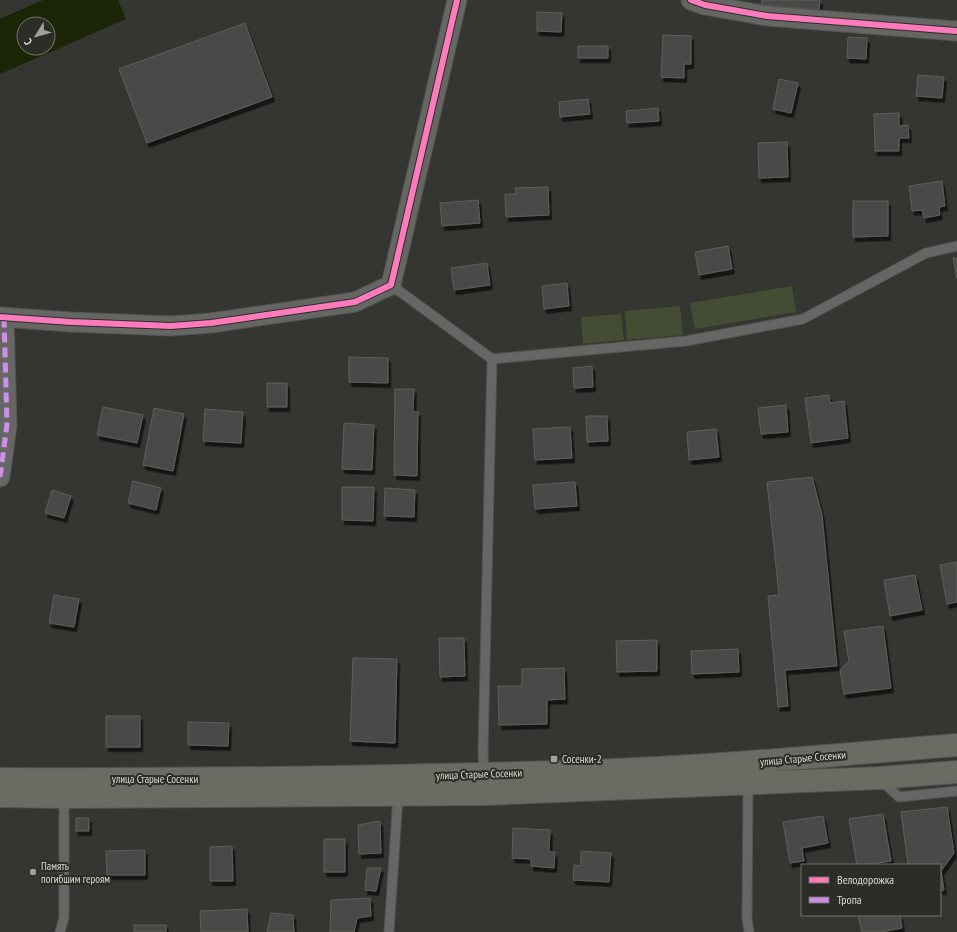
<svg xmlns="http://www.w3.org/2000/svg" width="957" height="932" viewBox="0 0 957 932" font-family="'PT Sans Narrow',sans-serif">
<defs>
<filter id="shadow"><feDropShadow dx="2.5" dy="4.5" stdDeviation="0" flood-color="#0009"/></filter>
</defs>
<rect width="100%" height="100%" fill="#343632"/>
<!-- green -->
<path fill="#444c33" d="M 792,286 L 796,312 L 695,329 L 690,303 Z
M 680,306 L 683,335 L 627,340 L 625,311 Z
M 621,314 L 624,340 L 583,344 L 581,317 Z"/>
<!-- water -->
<path fill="#1c2506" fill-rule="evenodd" d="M 43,0 L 118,0 L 126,19 L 0,74 L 0,19 ZM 24,24 L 48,24 L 48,48 L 24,48 Z"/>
<!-- building -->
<path fill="#494a47" stroke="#5d5f5a" filter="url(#shadow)" d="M 762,0 L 820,0 L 819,10 L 761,5 Z
M 537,12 L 562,13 L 561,32 L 537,31 Z
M 245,23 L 272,97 L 147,143 L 119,69 Z
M 663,35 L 691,36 L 691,64 L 684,64 L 684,78 L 661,77 Z
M 848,37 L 867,38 L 866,59 L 847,58 Z
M 578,46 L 608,46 L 608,58 L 578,58 Z
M 918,75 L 944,77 L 942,98 L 916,96 Z
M 779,79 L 798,83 L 791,113 L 773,109 Z
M 588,99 L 590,114 L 560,117 L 559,102 Z
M 658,108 L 659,121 L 627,123 L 626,111 Z
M 899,113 L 899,126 L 908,125 L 909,138 L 899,138 L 899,151 L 875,151 L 874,114 Z
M 787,142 L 788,177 L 759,178 L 758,143 Z
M 942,181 L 945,206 L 939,207 L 940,215 L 924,218 L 922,210 L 912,211 L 909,186 Z
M 548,187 L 549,215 L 506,217 L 505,194 L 516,194 L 515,188 Z
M 478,200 L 480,223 L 442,226 L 440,203 Z
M 853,201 L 888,201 L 888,236 L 853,237 Z
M 728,246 L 732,269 L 699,275 L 695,252 Z
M 953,258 L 957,258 L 957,279 Z
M 487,263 L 490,285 L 454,290 L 451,268 Z
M 567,283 L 569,306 L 544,309 L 542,286 Z
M 349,357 L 388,358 L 388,383 L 349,382 Z
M 592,366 L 593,387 L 574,388 L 573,368 Z
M 267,383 L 287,383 L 287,407 L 267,407 Z
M 395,389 L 414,389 L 413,412 L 418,412 L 417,476 L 394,475 Z
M 829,395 L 830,403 L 844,401 L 848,438 L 811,443 L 805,398 Z
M 786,405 L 788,432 L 761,434 L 758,408 Z
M 103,407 L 143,415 L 137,443 L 97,435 Z
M 154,408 L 184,414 L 173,471 L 143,465 Z
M 205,409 L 243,412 L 241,443 L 203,441 Z
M 586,416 L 607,416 L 608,441 L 587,442 Z
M 344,423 L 374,425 L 372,470 L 342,469 Z
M 570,427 L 572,458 L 535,460 L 533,429 Z
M 716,429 L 719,457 L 689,460 L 687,432 Z
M 812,477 L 822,515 L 837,666 L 785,670 L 788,706 L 778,707 L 768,596 L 779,595 L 767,482 Z
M 133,481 L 161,488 L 156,510 L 128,503 Z
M 575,482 L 577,506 L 535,509 L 533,485 Z
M 342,487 L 374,487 L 373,521 L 342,520 Z
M 385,488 L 415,490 L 414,517 L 384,516 Z
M 52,490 L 71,496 L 64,518 L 45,513 Z
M 957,562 L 957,602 L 947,604 L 940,565 Z
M 915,575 L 922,610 L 890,616 L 884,580 Z
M 54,595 L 79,599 L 74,627 L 49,623 Z
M 883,626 L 891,688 L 844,694 L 840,670 L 849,661 L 844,631 Z
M 439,638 L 464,638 L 465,676 L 440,677 Z
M 657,640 L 657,671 L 617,672 L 616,641 Z
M 738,649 L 739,672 L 692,674 L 691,651 Z
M 353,658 L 397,659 L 395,743 L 350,741 Z
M 564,668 L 565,699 L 547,700 L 547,724 L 499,725 L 498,686 L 522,686 L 522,669 Z
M 106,716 L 140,716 L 140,747 L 106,747 Z
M 188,722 L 229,723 L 228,746 L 188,745 Z
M 947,807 L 954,853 L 941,871 L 944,890 L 940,890 L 940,865 L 908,865 L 901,812 Z
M 883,814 L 891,861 L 865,865 L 857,865 L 849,819 Z
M 823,816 L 828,843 L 802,848 L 804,861 L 790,863 L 783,822 Z
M 76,818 L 89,818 L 89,831 L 76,831 Z
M 380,821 L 381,853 L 359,854 L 358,825 Z
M 513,828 L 550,830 L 549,852 L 555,852 L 554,868 L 531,866 L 531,859 L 512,858 Z
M 324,839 L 345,839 L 345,872 L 324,872 Z
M 232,846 L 233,881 L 210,881 L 210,847 Z
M 145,850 L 145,875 L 107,875 L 106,851 Z
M 581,851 L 611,853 L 609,882 L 573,880 L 574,865 L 581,866 Z
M 367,868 L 381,868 L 376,891 L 365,890 Z
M 370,898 L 371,916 L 357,918 L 354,932 L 330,932 L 331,900 Z
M 247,909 L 248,932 L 201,932 L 200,911 Z
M 271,913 L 293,915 L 294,932 L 267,932 Z
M 858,915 L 900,915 L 902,928 L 881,932 L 862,932 Z
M 134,925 L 166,925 L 166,932 L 134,932 Z"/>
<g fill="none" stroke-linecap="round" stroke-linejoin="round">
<!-- service casing -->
<g stroke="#52534f" stroke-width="11">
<path id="service" d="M 391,285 L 492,359 L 686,341 L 803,319 L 926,253 L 957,246
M 484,774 L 483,752 L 492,359
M 882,781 L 899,797 L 957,791
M 748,784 L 747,919 L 749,932
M 60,932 L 64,918 L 64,797
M 389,932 L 398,796"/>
</g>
<!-- minor casing -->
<g stroke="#52534f" stroke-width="21">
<path id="minor" d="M 691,0 L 705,5 L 767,16 L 956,31
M 0,317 L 71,322 L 171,326 L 211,323 L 355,302 L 391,285 L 457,0
M 0,477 L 7,425 L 4,317"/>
</g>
<!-- secondary casing -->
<g stroke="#52534f" stroke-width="24">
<path id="secondary" d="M 0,779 C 196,780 392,777 587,771 C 711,767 834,755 957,745
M 0,796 L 64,797 L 485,794 L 879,778 L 957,772"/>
</g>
<!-- service -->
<use href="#service" stroke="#666764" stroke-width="9"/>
<!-- minor -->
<use href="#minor" stroke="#666764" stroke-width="19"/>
<!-- secondary -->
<use href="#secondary" stroke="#6a6c64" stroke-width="22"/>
<!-- quiet -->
<path stroke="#ce8fe9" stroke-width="5" stroke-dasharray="10 5" stroke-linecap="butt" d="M 0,477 L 7,425 L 4,317"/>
<!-- cycleway casing -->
<g stroke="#2b2d26" stroke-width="8">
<path id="cycleway" d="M 691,0 L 705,5 L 767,16 L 956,31
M 0,317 L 71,322 L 171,326 L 211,323 L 355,302 L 391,285 L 457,0"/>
</g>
<!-- cycleway -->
<use href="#cycleway" stroke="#fd7abc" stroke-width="6"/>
</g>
<!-- markers -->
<g fill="#9fa19d" stroke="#2b2d26" stroke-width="1.5">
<rect x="550" y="755" width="8" height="8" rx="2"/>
<circle cx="33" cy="872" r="4"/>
</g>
<g text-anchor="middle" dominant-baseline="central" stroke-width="4" stroke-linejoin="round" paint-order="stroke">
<!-- street labels -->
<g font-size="11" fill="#d9dbd6" stroke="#2b2d26">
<text transform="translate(803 758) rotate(-5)">улица Старые Сосенки</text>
<text transform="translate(479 774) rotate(-2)">улица Старые Сосенки</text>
<text x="155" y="779">улица Старые Сосенки</text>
</g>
<!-- poi labels -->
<g font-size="11" fill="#d9dbd6" stroke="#2b2d26" text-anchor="start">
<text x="562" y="759">Сосенки-2</text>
<text x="41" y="866">Память<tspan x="41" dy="13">погибшим героям</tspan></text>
</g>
</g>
<!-- legend -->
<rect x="801" y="864" width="140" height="52" fill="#2b2d26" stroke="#71736c"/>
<rect x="809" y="877" width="20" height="6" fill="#fd7abc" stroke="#71736c"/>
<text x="837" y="884" font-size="12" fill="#d9dbd6">Велодорожка</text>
<rect x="809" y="897" width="20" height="6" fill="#ce8fe9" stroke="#71736c"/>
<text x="837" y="904" font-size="12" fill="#d9dbd6">Тропа</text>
<!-- north arrow -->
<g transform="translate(36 36) rotate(233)"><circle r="19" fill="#2b2d26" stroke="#71736c"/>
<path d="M0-3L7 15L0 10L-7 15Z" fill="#9fa19d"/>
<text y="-6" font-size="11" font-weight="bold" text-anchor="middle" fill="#d9dbd6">С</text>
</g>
</svg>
